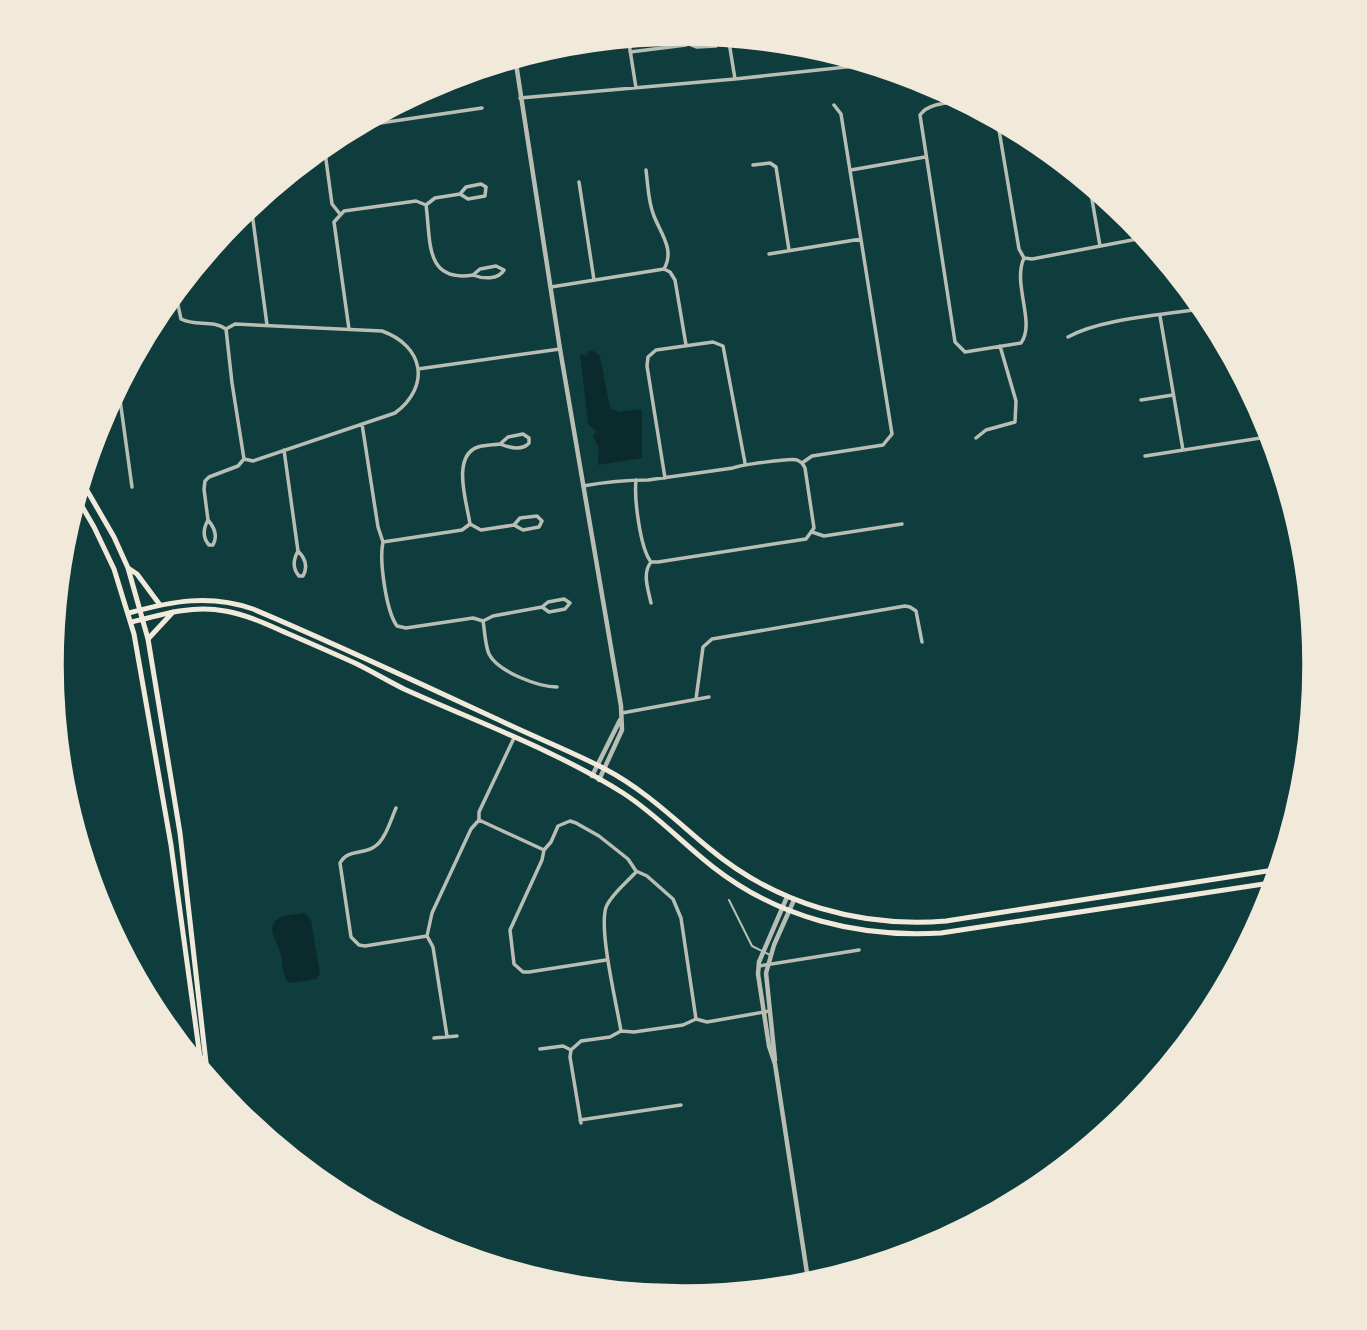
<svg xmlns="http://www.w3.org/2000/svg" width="1367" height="1330" viewBox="0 0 1367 1330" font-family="'Noto Sans',sans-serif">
<rect width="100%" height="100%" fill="#0f3d3e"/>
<!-- water -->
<path fill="#0a2a2b" d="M 592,350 L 600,356 L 610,408 L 620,412 L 642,409 L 642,458 L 598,465 L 599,448 L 593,437 L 596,431 L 588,424 L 580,354 L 587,356 L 588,351 Z
M 305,913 L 311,920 L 320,975 L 317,976 L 317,979 L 289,983 C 282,976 283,965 281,956 C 280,948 275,942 273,934 C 268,914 292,915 305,913 Z"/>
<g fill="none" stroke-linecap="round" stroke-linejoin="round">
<!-- service -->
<path stroke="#b8beb3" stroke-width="2" d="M 729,900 L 752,946 L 770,955"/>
<!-- minor -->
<path stroke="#b8beb3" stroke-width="3.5" d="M 728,36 L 735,79
M 628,37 L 636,88
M 689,44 L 697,47 L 716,46
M 630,52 L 686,45 L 690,41 L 688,32
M 520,98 L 735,79 L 874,64
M 965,101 C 950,103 929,102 920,115 L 955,342 L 965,352 L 1021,343 C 1036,323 1012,284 1024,258 L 1019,249 L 997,118
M 353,127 L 482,108
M 324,145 L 332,204 L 340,214
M 753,165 L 770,163 L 776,167 L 789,250
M 851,170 L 925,157
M 579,182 L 594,280
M 1089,182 L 1100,246
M 481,184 L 486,187 L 485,196 L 468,199 L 460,194 L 466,187 Z
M 251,205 L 267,325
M 426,205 C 431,240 424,283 473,275
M 769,254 L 861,239
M 1024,258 L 1032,259 L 1148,237
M 496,266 L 504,270 C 498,280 483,279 473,275 L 480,269 Z
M 664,269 L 670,272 L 675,280 L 686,345
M 551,287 L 664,269 C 675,250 661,234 654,216 C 648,202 648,185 646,170
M 175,291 L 181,319 C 196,327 212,319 226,329
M 1160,316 L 1183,450
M 235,324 L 382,331 C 424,346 431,386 395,413 L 253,461 L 244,459 L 232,383 L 226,329 Z
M 349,329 L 334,222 L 344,211 L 416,201 L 426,205 L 435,198 L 460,194
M 1068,337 C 1102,318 1166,315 1206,308
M 418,369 L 560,349
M 118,385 L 132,487
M 1141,400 L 1173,395
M 362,424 L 378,527 L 383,542 L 462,530 L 470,524 L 481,530 L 514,525
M 523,434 L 529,438 L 529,443 C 522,451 510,448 500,444 L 508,437 Z
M 976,438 L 986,430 L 1015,422 L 1016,401 L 1000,346
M 284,450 L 298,551
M 1145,456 L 1273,436
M 802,463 L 812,456 L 883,445 L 892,434 L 841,114 L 834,105
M 665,478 L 647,366 L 648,357 L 656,350 L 713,342 L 723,346 L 745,463
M 583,486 C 605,482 626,480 648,480 L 733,468 C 739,465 791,458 797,460 C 803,463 802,463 805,468 L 814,528 L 806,539 L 658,562 L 651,562 C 640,548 634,498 636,480
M 537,516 L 542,521 L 539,527 L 523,530 L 514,525 L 520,518 Z
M 208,520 L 204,489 L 205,481 L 209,477 L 238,466 L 244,459
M 208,520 C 214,527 218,536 213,545 L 209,545 C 202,537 203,529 208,520 Z
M 470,524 C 467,503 451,456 478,447 C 485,445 493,445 500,444
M 812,532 L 824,536 L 902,524
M 383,542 C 379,560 386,611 397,626 L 406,628 L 473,618 L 483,621 L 493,616 L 542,607
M 298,551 C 305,558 308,567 303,576 L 299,576 C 292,568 293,560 298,551 Z
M 564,599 L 570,603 L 565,609 L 549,612 L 542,607 L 548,602 Z
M 651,603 C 648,589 642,573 651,562
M 483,621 C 485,632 485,645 489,654 C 498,672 539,687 557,687
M 696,699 L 703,647 L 712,639 L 905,606 L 910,607 L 916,611 L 922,642
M 622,713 L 709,697
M 396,808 C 391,819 385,841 374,847 C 362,855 348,849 340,863 L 351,937 L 359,945 L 365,946 L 427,936
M 479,820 L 544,850
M 606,960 L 529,972 L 523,972 L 514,964 L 510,930 L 542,860 L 544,850 L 551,842 L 558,826 L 570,821 L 576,823 L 599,836 L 628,859 L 636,871 L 647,876 L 673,899 L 681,918 L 696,1019
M 759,966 L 859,950
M 621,1031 C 617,1006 597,924 607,905 C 613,893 627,882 636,872
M 447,1036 L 433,947 L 427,936 L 432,913 L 471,829 L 479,820 L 479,812 L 514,738
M 434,1038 L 457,1036
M 540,1049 L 563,1046 L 571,1050
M 580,1120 L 681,1105
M 581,1123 L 570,1057 L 571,1050 L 581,1041 L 610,1037 L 621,1031 L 634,1032 L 683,1025 L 696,1019 L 707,1022 L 770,1011"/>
<!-- tertiary -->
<path stroke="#b8beb3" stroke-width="4.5" d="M 515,57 L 560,349 L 621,706 L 622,730 L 599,780
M 592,776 L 620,720
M 787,897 L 759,962 L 758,974 L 769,1046 L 775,1064 L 809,1286
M 775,1060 L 766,973 L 774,945 L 794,900"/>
<!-- primary -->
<path stroke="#f1e9da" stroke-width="5" d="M 81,480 L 114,537 L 128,568 L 148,639 L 180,833 L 208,1080
M 76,496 L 94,527 L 114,569 L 134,634 L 171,845 L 202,1072
M 128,568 L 137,574 L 160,605
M 129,613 C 172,601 210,594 253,609 C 336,644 417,682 499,720 C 534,737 571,751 605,769 C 645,790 675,820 710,849 C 776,904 860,928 946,921 L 1280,869
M 132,622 C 163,614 193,605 225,611 C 248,615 268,625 289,634 C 312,644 335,654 357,664 C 373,672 388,681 404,689 C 477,722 555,750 623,793 C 656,814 682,843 713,867 C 778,918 859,938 941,933 L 1277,882
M 148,639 L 173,612"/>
</g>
<!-- crop -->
<path d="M0 0H1367V1330H0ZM62 665a621 621 0 1 1 1242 0a621 621 0 1 1-1242 0Z" fill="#f1e9da" fill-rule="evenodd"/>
<path fill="none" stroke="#f1e9da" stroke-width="3.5" d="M62 665a621 621 0 1 1 1242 0a621 621 0 1 1-1242 0Z"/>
</svg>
